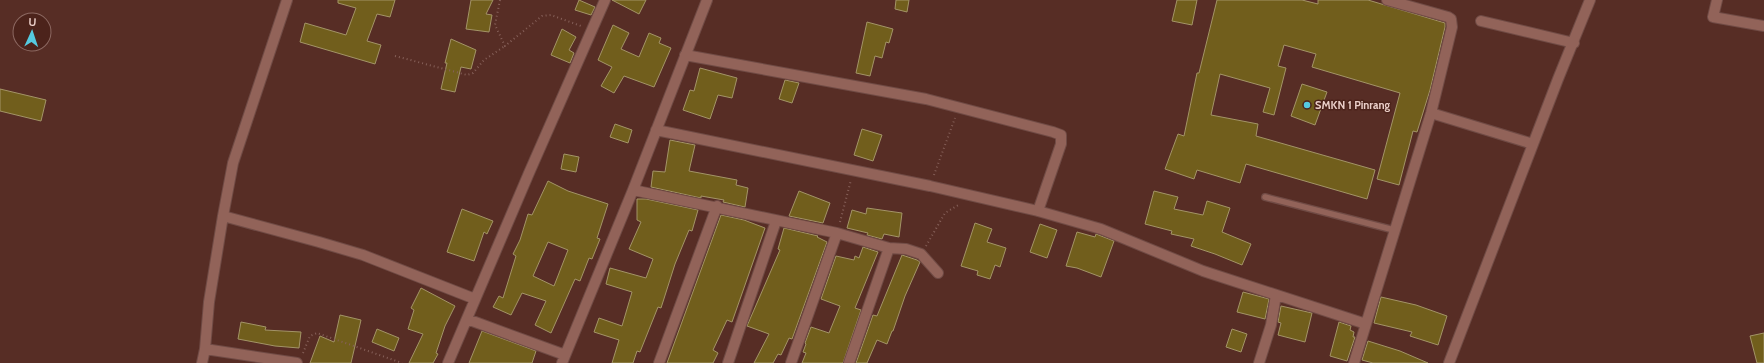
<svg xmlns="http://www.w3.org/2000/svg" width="1764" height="363" viewBox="0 0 1764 363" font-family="Cabin,sans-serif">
<rect width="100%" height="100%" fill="#572d25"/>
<!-- building -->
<path fill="#715e1c" stroke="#a39467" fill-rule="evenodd" d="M 338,0 L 395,0 L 390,17 L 377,14 L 367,41 L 381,45 L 375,64 L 300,42 L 305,23 L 346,35 L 356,8 L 338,3 Z
M 471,0 L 493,0 L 486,14 L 492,15 L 489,32 L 466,29 Z
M 579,0 L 595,7 L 591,15 L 575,10 Z
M 612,0 L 646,0 L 639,14 Z
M 896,0 L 909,0 L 907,12 L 895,9 Z
M 1177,0 L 1197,0 L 1192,25 L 1172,21 Z
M 1217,0 L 1302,0 L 1318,4 L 1318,0 L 1368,0 L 1445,23 L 1445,27 L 1430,90 L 1417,132 L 1413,131 L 1399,185 L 1377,179 L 1400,93 L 1312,67 L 1316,54 L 1284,45 L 1278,66 L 1286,68 L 1274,115 L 1263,112 L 1270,88 L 1220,74 L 1211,115 L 1258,124 L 1256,136 L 1375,170 L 1367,199 L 1246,164 L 1240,183 L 1197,170 L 1194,179 L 1165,169 L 1178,134 L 1184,136 L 1197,73 L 1199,73 Z
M 867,22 L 893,29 L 889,43 L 886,42 L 882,58 L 875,56 L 870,76 L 856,73 Z
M 613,25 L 629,33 L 621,49 L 639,57 L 649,33 L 661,38 L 659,43 L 671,48 L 654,87 L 624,76 L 614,93 L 601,86 L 612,67 L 598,60 Z
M 562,29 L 576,37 L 569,50 L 574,53 L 570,63 L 551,55 Z
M 451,39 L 476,50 L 471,69 L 461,67 L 455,92 L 441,89 L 447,63 L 445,63 Z
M 700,68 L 737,78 L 732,98 L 718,95 L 710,119 L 683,110 L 690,90 L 694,91 Z
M 785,80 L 799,83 L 792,103 L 779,99 Z
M 1302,84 L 1327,92 L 1315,125 L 1291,116 Z
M 0,89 L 46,100 L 41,121 L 0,111 Z
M 615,124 L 632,130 L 628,143 L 610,137 Z
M 862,129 L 882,135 L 873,161 L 854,155 Z
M 670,140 L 695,145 L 689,171 L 737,180 L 736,185 L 748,188 L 745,207 L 723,202 L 724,200 L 701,196 L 701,198 L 651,187 L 653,171 L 665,172 Z
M 564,154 L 579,157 L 576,172 L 561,169 Z
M 548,181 L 568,191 L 608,204 L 597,238 L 600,239 L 592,259 L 589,258 L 580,281 L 575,279 L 551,333 L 535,325 L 546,301 L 522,293 L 511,315 L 493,307 L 499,296 L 503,298 L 516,256 L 513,254 L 520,240 L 528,214 L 532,215 ZM 548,242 L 568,250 L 554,286 L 533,276 Z
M 799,191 L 830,203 L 823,223 L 789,216 Z
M 1154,191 L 1178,197 L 1174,209 L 1203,215 L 1207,201 L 1230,208 L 1222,232 L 1251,244 L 1242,265 L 1215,254 L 1191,246 L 1194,239 L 1171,234 L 1172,231 L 1145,224 Z
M 637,199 L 646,199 L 698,210 L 692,231 L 689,230 L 675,264 L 661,308 L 658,307 L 640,352 L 637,351 L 633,363 L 612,363 L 619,340 L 594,332 L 599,318 L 622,326 L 632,292 L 606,284 L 610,268 L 646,278 L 653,259 L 629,249 L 641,222 L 637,220 Z
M 867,208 L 902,213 L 899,237 L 884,234 L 882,239 L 867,235 L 868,233 L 847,228 L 852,210 L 866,214 Z
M 462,209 L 493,221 L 487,234 L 484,232 L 474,261 L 447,252 Z
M 721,215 L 744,220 L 765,228 L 732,322 L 727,320 L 713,350 L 718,353 L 713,363 L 667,363 Z
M 975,223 L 992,229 L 987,242 L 1006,248 L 1000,267 L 995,265 L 990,279 L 977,275 L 978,271 L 961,266 Z
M 1040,224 L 1057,230 L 1047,258 L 1030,252 Z
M 784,228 L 818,236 L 817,237 L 827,242 L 792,339 L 789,338 L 781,355 L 778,354 L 773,363 L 754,363 L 769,334 L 747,326 L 780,250 L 778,249 Z
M 1077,232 L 1095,237 L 1096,234 L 1114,241 L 1101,277 L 1077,268 L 1066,266 Z
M 863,247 L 878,252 L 855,308 L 861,310 L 843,363 L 802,363 L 806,353 L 803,352 L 806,344 L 805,343 L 811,327 L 829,333 L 840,306 L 821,299 L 836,256 L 854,260 L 855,256 L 859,258 Z
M 902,255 L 917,260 L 920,262 L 905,296 L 893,331 L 892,331 L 887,344 L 877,340 L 867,363 L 856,363 L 873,315 L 877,316 Z
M 421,288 L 455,306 L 445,326 L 436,353 L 438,354 L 433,363 L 409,363 L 423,334 L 408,329 L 414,310 L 411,308 Z
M 1243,292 L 1269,299 L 1265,319 L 1237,312 Z
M 1381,297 L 1416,305 L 1447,316 L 1438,345 L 1410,336 L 1412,332 L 1374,323 Z
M 1281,306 L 1312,313 L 1305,342 L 1278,335 L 1281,323 L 1278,322 Z
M 340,315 L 361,320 L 351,363 L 310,363 L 320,336 L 334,342 Z
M 241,322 L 266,327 L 265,330 L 301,332 L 299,348 L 275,346 L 238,339 Z
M 1339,322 L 1351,326 L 1350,330 L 1354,332 L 1353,337 L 1355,337 L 1347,361 L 1330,356 Z
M 377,329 L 399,338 L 394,351 L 372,342 Z
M 1232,329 L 1247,334 L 1241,352 L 1226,347 Z
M 482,331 L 536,351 L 532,363 L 469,363 Z
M 1764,333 L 1764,363 L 1757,363 L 1750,336 Z
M 1368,341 L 1400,351 L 1428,363 L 1373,363 L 1362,360 Z"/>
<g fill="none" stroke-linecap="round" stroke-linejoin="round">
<!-- lane casing -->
<g stroke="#704b45" stroke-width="8">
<path id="lane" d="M 1265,197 L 1394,230"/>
</g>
<!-- street casing -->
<g stroke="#704b45" stroke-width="12">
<path id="street" d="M 1717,0 L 1713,17 L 1764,26
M 1481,21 L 1574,43
M 685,55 L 926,99 L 1053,132 L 1061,135 L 1061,144 L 1038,211
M 1431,113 L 1533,144
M 656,130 L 930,186 L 1038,211 L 1101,229 L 1203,271 L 1366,324
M 633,190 L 837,233 L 889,248 L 906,249 L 921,254 L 938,273
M 223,216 L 319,242 L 363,255 L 475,299
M 467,319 L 565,355
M 205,349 L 297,363
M 202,363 L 205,349 L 209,302 L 223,216 L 233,163 L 287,0
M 448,363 L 529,173 L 605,0
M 562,363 L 633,190 L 707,0
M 659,363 L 717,206
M 728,363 L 776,221
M 791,363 L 837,233
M 849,363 L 889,248
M 1259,363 L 1271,325 L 1276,295
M 1354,363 L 1431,113 L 1452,27 L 1451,19 L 1448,17 L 1387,0
M 1449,363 L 1558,79 L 1590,0"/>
</g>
<!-- path -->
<path stroke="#866059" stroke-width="2" stroke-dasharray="1 3" stroke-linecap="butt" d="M 500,0 L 495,25 L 505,46 L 542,16 L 551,15 L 581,26
M 395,56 L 467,75 L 473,73 L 484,60 L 505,46
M 934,175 L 955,118
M 840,222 L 851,180
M 926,246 L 945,213 L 960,204
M 303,353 L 310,336 L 317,333 L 402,363"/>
<!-- lane -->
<use href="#lane" stroke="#926359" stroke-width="5.5"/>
<!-- street -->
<use href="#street" stroke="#926359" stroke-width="10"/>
</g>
<!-- markers -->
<circle fill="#55cadf" stroke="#4c231b" stroke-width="1.5" cx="1307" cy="105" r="4"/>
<g text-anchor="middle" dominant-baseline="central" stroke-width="3" stroke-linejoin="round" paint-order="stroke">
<!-- poi labels -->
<g font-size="11" font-weight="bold" fill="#ebcfc9" stroke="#4c231b" text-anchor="start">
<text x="1315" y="105">SMKN 1 Pinrang</text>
</g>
</g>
<!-- north arrow -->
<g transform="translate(32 32) rotate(3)"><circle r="19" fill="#4c231b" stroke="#8c6861"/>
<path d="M0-3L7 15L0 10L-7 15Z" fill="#55cadf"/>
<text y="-6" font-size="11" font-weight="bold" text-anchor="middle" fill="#ebcfc9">U</text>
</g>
</svg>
